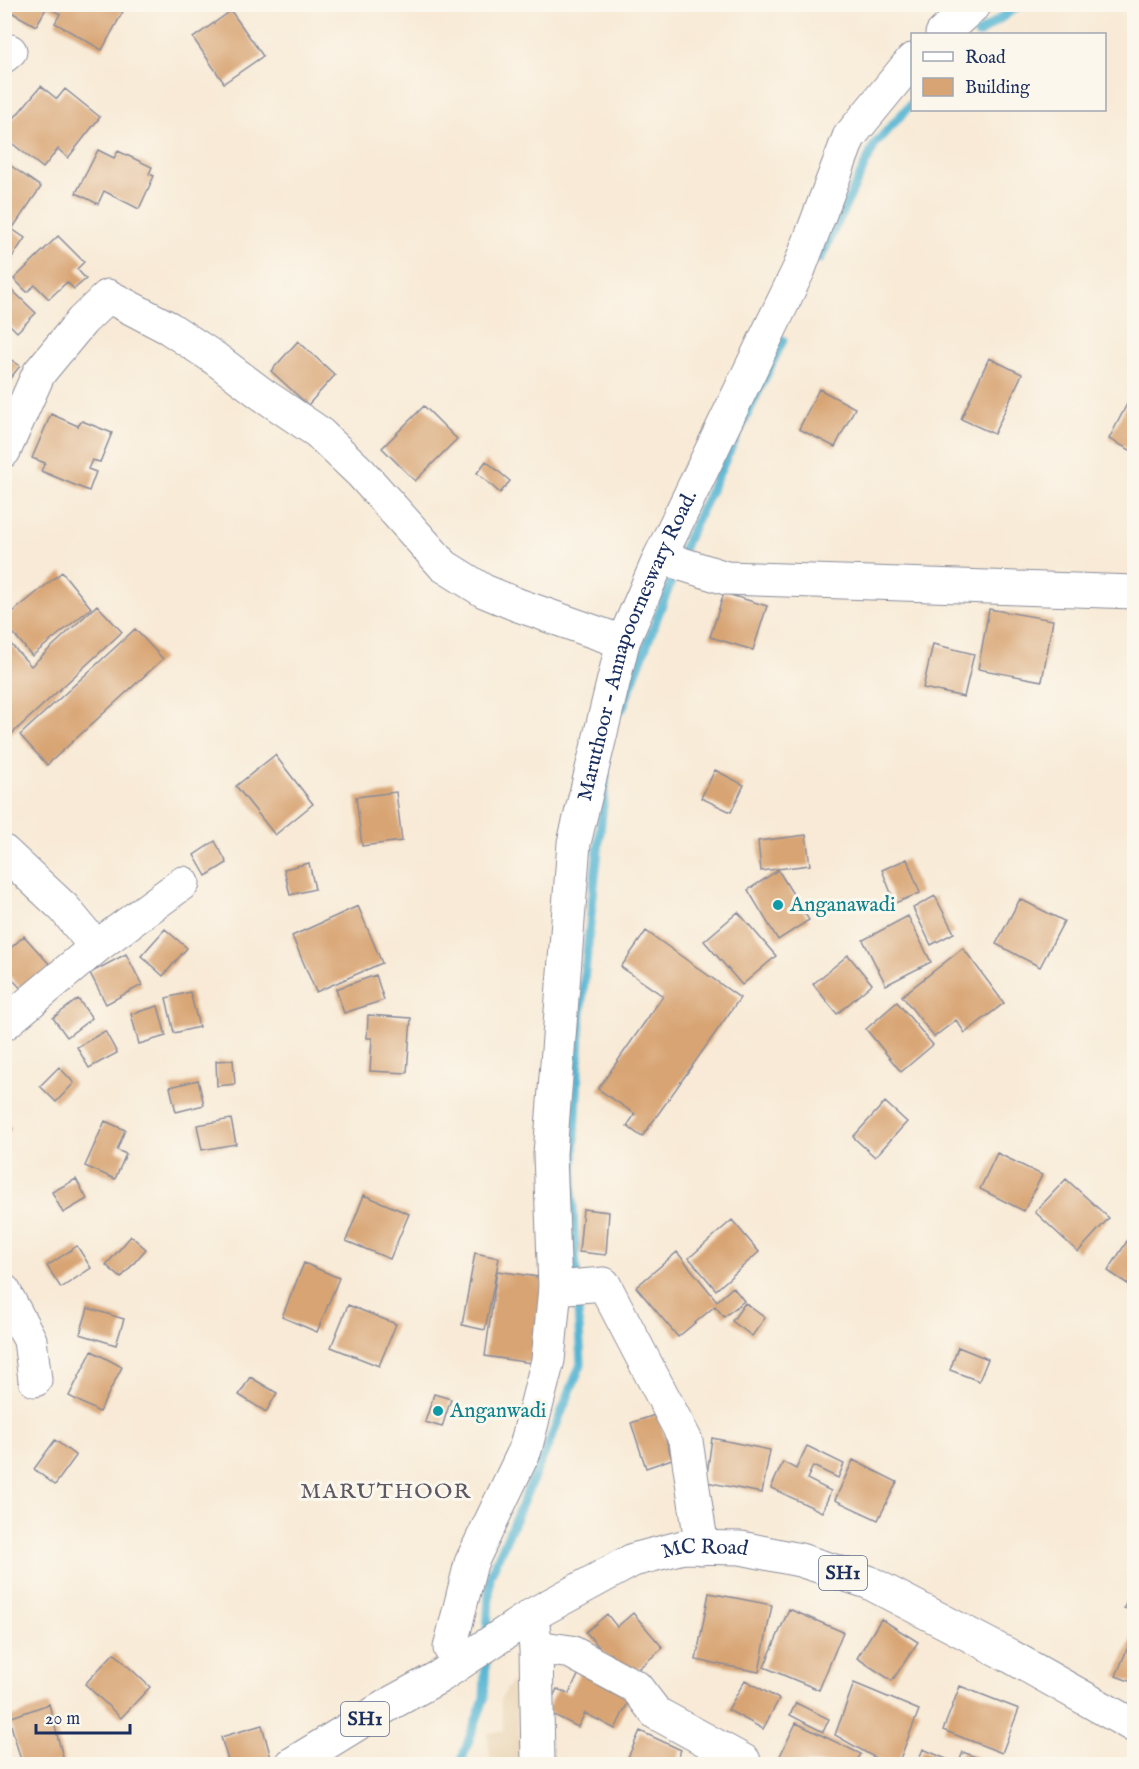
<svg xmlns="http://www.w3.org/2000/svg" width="1139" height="1769" viewBox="0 0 1139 1769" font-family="'IM FELL English',serif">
<rect width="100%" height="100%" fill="#fbf7ec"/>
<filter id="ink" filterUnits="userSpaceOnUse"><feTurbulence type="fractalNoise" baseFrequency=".0167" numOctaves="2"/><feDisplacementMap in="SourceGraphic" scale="12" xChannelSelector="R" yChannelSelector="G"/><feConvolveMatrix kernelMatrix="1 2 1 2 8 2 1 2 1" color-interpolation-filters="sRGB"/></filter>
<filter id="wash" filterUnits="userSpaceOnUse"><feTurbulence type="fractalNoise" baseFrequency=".008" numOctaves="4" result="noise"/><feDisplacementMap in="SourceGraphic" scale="24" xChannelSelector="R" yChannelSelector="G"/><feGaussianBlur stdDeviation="1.35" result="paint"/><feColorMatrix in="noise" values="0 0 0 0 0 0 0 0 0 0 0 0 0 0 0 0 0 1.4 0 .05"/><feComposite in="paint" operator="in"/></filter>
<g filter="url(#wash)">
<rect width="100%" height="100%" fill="#f8ead6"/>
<!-- built -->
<path fill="#ebd8ba" d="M 512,1680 L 524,1764 L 491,1764 L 487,1733 L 504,1731 L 500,1700 Z"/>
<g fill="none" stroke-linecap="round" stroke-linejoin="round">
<!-- stream -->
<path stroke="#55b5d3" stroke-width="9" d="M 978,34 L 1021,4
M 820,259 L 875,144 L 912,103
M 622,709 L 687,540 L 783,340
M 487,1635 L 490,1576 L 549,1443 L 581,1364 L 572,1195 L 581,1009 L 606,775
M 460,1764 L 484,1699 L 486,1654"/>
</g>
<g id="blocks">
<!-- building -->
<path fill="#d8a473" d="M 4,4 L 127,4 L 102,50 L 55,23 L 60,14 L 47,7 L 36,26 L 4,8 Z
M 231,11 L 263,56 L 224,83 L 193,38 Z
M 41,86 L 57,99 L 65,89 L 100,117 L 68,158 L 58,149 L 43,168 L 4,137 L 4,130 Z
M 98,150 L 114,158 L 118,151 L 152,167 L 149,174 L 154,176 L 139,209 L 104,191 L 98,204 L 76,193 Z
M 4,161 L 41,187 L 12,229 L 25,238 L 13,256 L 4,250 Z
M 58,236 L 84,262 L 77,269 L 86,279 L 74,289 L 67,282 L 49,299 L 35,285 L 27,292 L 14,279 Z
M 4,254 L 12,259 L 4,271 Z
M 12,290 L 36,313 L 17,332 L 4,319 L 4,297 Z
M 298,341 L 335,375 L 308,405 L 271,371 Z
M 4,355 L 20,366 L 4,386 Z
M 989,358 L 1022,374 L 994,434 L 961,419 Z
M 819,389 L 855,408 L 835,447 L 799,429 Z
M 1127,404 L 1134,407 L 1134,452 L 1109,439 Z
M 424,406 L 457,439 L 415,481 L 382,448 Z
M 51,414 L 78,426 L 82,421 L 112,433 L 100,462 L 92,460 L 88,469 L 96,472 L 89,491 L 41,471 L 45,463 L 32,458 Z
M 486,461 L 510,481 L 500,493 L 477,473 Z
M 62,572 L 91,608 L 32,656 L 4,622 L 4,619 Z
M 724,593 L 767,606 L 753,650 L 710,637 Z
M 97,605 L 122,632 L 4,741 L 4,637 L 31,666 Z
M 989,609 L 1053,620 L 1042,681 L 978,669 Z
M 135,629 L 163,659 L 47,765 L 20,735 Z
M 933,644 L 974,654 L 964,697 L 923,688 Z
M 275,755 L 313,804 L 275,835 L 236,786 Z
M 715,770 L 744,785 L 731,812 L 701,798 Z
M 396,792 L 402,841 L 362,846 L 356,797 Z
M 806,835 L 810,865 L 761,871 L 758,841 Z
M 215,841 L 227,863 L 206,876 L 194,855 Z
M 907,859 L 920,893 L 895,903 L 882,870 Z
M 309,863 L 315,889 L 290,895 L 284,869 Z
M 778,870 L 809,920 L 778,940 L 748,890 Z
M 935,896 L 954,933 L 931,945 L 913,908 Z
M 1020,899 L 1064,921 L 1040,967 L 996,944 Z
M 358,906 L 382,963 L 316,992 L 292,936 Z
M 738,912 L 776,956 L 742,985 L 704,941 Z
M 908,916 L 931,962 L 886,985 L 863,940 Z
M 165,929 L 187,948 L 163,976 L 141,956 Z
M 646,931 L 740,998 L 642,1137 L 627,1126 L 635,1114 L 598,1089 L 663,996 L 621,967 Z
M 24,936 L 52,967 L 24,992 L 4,970 L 4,954 Z
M 963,948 L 1004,1003 L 965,1033 L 956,1020 L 934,1037 L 902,996 Z
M 126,954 L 142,985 L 106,1004 L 90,973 Z
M 848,955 L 872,984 L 837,1014 L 813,984 Z
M 376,975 L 384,1000 L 344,1013 L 336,989 Z
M 4,991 L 13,999 L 4,1008 Z
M 190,992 L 199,1027 L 174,1033 L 166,998 Z
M 78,999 L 92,1018 L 67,1037 L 53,1018 Z
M 897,1002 L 933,1045 L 901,1072 L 866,1029 Z
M 158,1006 L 166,1036 L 139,1044 L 131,1014 Z
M 368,1015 L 411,1018 L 407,1073 L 370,1071 L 372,1038 L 367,1038 Z
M 105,1031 L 117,1053 L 89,1068 L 77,1047 Z
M 233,1060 L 235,1084 L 217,1086 L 216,1061 Z
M 59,1067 L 74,1083 L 56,1102 L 40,1086 Z
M 198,1080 L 204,1105 L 176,1112 L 170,1087 Z
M 885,1102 L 907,1122 L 875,1157 L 853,1137 Z
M 4,1118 L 12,1129 L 4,1135 Z
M 231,1119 L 236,1144 L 202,1150 L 197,1125 Z
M 105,1121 L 125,1130 L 117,1150 L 126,1154 L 115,1179 L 85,1166 Z
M 997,1153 L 1042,1175 L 1024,1211 L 980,1189 Z
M 76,1179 L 87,1199 L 63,1213 L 52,1192 Z
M 1066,1179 L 1109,1218 L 1078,1252 L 1035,1212 Z
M 364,1195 L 409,1214 L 390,1259 L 346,1241 Z
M 583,1209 L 609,1212 L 606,1255 L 579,1252 Z
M 732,1220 L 759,1252 L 716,1290 L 689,1258 Z
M 1134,1230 L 1134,1288 L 1108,1271 Z
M 131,1236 L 146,1249 L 121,1278 L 106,1265 Z
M 77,1246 L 91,1268 L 61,1288 L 47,1266 Z
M 677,1252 L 717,1301 L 733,1287 L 744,1301 L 724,1317 L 715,1306 L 678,1337 L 636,1287 Z
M 475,1253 L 499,1258 L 485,1330 L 462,1325 Z
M 304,1263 L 339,1278 L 317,1332 L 282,1317 Z
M 497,1271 L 544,1278 L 531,1363 L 485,1356 Z
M 745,1303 L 765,1318 L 752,1336 L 732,1321 Z
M 348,1305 L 396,1324 L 379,1366 L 331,1347 Z
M 88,1308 L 124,1319 L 116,1345 L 80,1334 Z
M 958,1347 L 988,1359 L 979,1381 L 950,1370 Z
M 92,1351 L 122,1367 L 99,1412 L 69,1396 Z
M 250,1377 L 277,1393 L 266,1412 L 239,1395 Z
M 434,1394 L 451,1399 L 442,1427 L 425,1422 Z
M 658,1414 L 672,1459 L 646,1468 L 631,1423 Z
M 712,1438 L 770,1450 L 762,1493 L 706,1482 Z
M 55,1440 L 76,1456 L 55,1485 L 34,1469 Z
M 807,1446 L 844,1464 L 838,1478 L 813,1466 L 807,1479 L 831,1491 L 822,1512 L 771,1488 L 783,1462 L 796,1469 Z
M 853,1460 L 897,1482 L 878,1520 L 835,1500 Z
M 1134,1580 L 1134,1611 L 1124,1608 Z
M 709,1593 L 772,1605 L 759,1672 L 696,1660 Z
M 789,1609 L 843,1632 L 819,1690 L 764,1667 Z
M 633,1613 L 663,1648 L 626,1679 L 586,1632 L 607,1614 L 617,1627 Z
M 881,1619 L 918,1642 L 892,1681 L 857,1658 Z
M 1134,1632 L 1134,1683 L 1116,1676 Z
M 114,1653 L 150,1687 L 121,1718 L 85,1684 Z
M 583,1665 L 634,1690 L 615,1729 L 585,1713 L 578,1727 L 546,1711 L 557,1689 L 569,1694 Z
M 745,1680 L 779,1699 L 763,1729 L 728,1710 Z
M 854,1683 L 919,1710 L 898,1764 L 886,1764 L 835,1735 Z
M 960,1686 L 1019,1709 L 1002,1753 L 943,1730 Z
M 796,1703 L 829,1719 L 823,1732 L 790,1715 Z
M 49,1704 L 64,1761 L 54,1764 L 22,1764 L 9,1718 Z
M 796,1723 L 861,1754 L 855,1764 L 776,1764 Z
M 262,1725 L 271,1758 L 246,1764 L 229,1764 L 221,1737 Z
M 640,1731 L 681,1750 L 676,1762 L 682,1764 L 625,1764 Z
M 923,1749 L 958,1764 L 963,1752 L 993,1764 L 917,1764 Z"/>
</g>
</g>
<g filter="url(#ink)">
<use href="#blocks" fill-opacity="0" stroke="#8a8c9a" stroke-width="1.5"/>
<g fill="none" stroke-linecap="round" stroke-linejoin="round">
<!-- minor casing -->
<g stroke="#8a8c9a" stroke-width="35">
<g id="minor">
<path d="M 942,34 L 975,4"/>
<path d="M 4,56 L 10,51"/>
<path d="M 4,451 L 39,373 L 82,321 L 108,296 L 169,328 L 213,357 L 262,394 L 318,432 L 361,473 L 444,566 L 484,591 L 518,605 L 623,642"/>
<path d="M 660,557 L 726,578 L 1134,592"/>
<path d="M 4,852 L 64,908 L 96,947"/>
<path d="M 4,1024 L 96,947 L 183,883"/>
<path d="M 555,1288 L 604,1284 L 686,1441 L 702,1548"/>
<path d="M 4,1291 L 30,1340 L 35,1380"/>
<path d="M 533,1626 L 536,1647 L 538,1764"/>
<path d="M 536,1647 L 571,1652 L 636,1687 L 656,1713 L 744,1761 L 744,1764"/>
<path id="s1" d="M 450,1648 L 471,1563 L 525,1450 L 548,1360 L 555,1288 L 550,1154 L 574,843 L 623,642 L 660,557 L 799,269 L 849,137 L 912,60"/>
</g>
</g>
<!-- major casing -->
<g stroke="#8a8c9a" stroke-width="35">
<g id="major">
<path id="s2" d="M 292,1764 L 393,1702 L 439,1677 L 532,1615 L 633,1560 L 683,1547 L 741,1548 L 800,1560 L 868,1582 L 1010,1656 L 1134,1726"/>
</g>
</g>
<!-- minor -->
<use href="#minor" stroke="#fff" stroke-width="33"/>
<!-- major -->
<use href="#major" stroke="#fff" stroke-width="33"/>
</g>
</g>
<!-- markers -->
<g fill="#0f9aa8" stroke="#fbf7ec" stroke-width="2">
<circle cx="778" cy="905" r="6"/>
<circle cx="438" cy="1411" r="6"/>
</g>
<g text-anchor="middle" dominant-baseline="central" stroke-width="6" stroke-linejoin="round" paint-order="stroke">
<!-- shield labels -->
<g fill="#fbf7ec" stroke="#5e6b89" stroke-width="1.5">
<rect x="819" y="1556" width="48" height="34" rx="4.5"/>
<rect x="341" y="1702" width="48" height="34" rx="4.5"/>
</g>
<g font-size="20" font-weight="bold" fill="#1b2f5e">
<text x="843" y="1573">SH1</text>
<text x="365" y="1719">SH1</text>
</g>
<!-- street labels -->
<g font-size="21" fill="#1b2f5e" stroke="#fbf7ec">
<text stroke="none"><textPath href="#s1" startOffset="1032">Maruthoor - Annapoorneswary Road.</textPath></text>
<text stroke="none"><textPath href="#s2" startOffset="471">MC Road</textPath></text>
</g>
<!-- culture labels -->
<g font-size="21" fill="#0d838f" stroke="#fbf7ec" text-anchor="start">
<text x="790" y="905">Anganawadi</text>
<text x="450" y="1411">Anganwadi</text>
</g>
<!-- neighbourhood labels -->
<g font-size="22" letter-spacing="1.5" fill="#5d5865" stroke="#fbf7ec">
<text x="386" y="1492">MARUTHOOR</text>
</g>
</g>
<!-- margin -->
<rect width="1139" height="1769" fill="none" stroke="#fbf7ec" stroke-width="24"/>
<!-- legend -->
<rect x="911" y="33" width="195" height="78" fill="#fbf7ec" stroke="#a1a7b3" stroke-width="1.5"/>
<rect x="923" y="52" width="30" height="9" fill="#ffffff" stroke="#a1a7b3" stroke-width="1.5"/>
<text x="965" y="63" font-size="18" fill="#1b2f5e">Road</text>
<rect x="923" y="78" width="30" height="18" fill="#d8a473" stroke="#a1a7b3" stroke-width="1.5"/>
<text x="965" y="93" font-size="18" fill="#1b2f5e">Building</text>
<!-- scale -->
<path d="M36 1724v9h94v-9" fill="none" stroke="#1b2f5e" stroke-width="3"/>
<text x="45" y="1724" font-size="18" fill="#1b2f5e" stroke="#fbf7ec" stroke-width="4.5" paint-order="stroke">20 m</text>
</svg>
